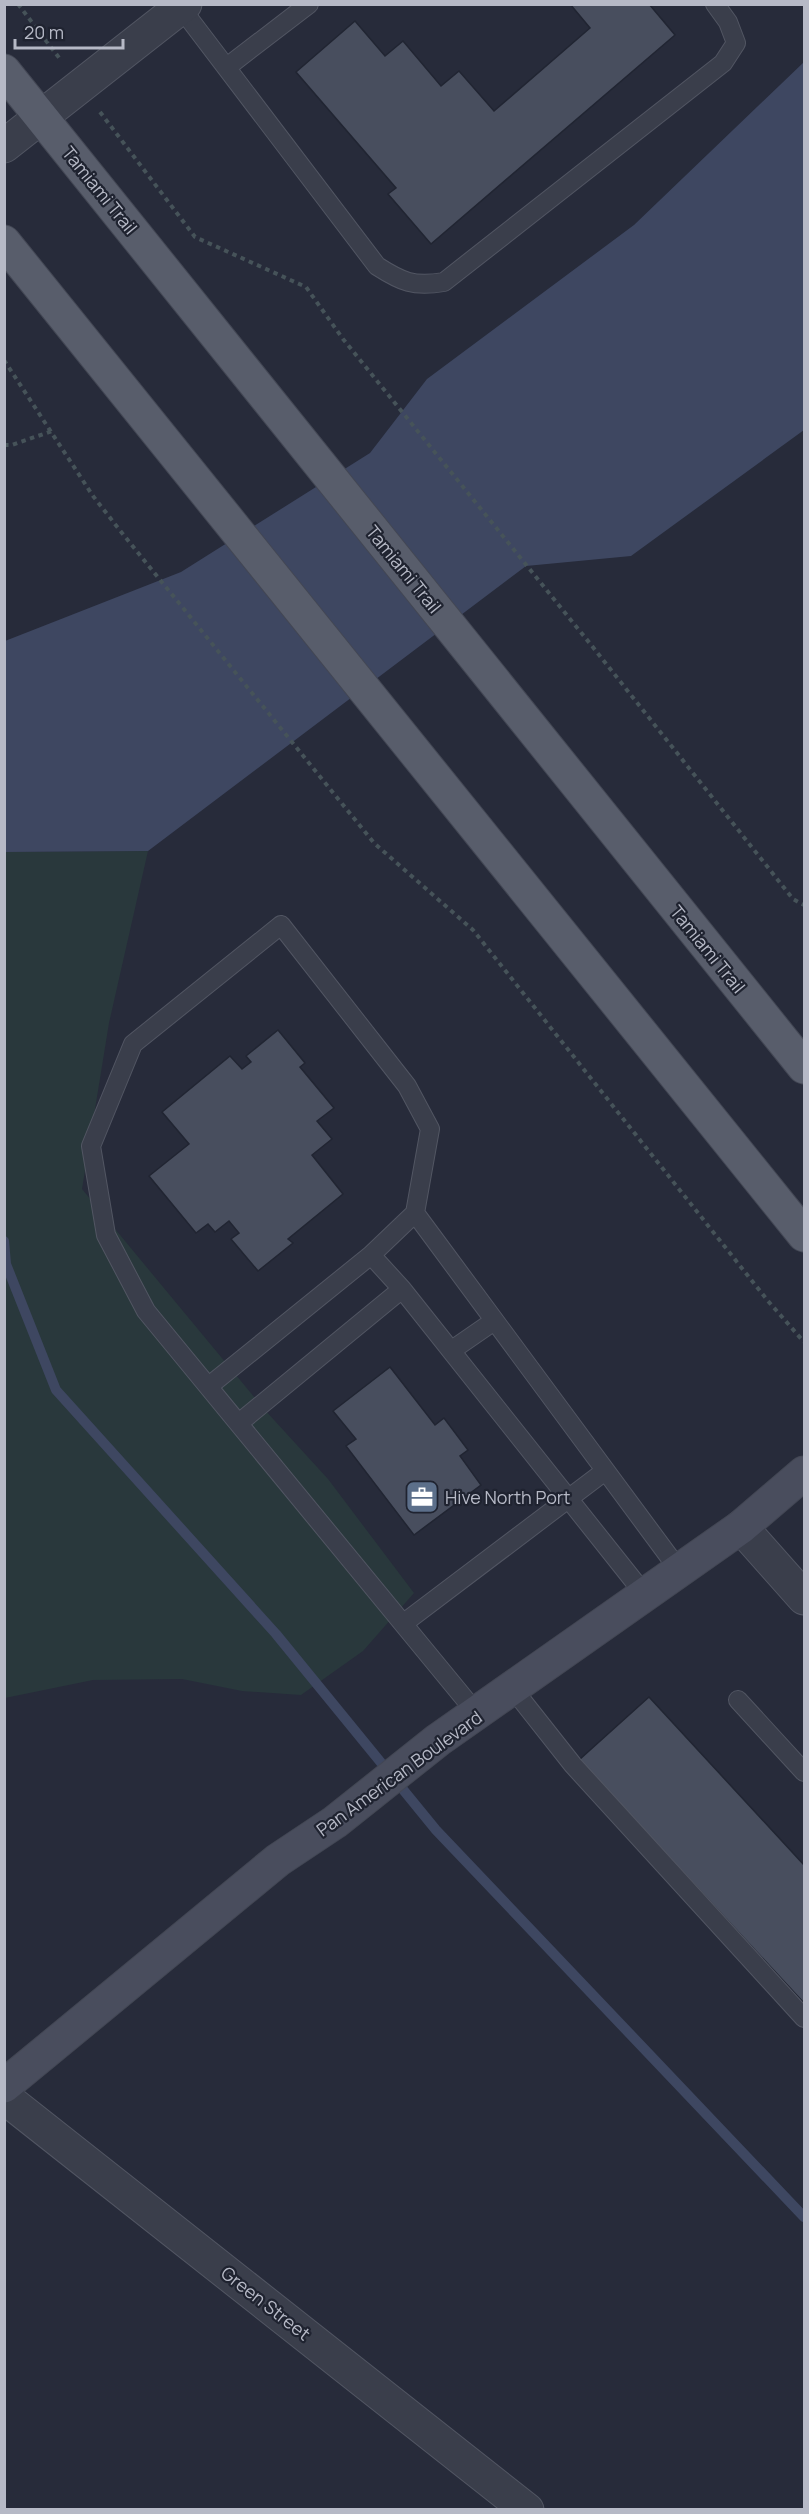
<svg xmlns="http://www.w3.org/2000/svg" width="809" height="2514" viewBox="0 0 809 2514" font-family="Manrope,sans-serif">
<rect width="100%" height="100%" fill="#272b3a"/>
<!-- green -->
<path fill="#29383c" d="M 148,851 L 109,1023 L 82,1189 L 264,1409 L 328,1479 L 414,1593 L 363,1651 L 301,1695 L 242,1691 L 182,1679 L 93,1680 L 5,1698 L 5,852 Z"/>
<!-- water -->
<path fill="#3e4761" d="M 804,62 L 804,430 L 631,556 L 526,566 L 148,851 L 5,852 L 5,641 L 181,572 L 370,453 L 427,379 L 634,225 Z"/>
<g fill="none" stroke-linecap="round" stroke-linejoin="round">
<!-- stream -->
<path stroke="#3e4761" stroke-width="10" d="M 4,1241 L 6,1264 L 56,1390 L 276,1634 L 436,1830 L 804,2217"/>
</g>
<!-- building -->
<path fill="#484e5e" stroke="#212532" stroke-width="1.5" d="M 570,4 L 649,4 L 675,35 L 431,244 L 388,194 L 396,188 L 296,72 L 355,21 L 385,56 L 403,41 L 441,86 L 459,71 L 494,111 L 590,28 Z
M 278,1030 L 305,1063 L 300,1067 L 334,1108 L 317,1121 L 332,1139 L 312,1155 L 343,1194 L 288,1239 L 293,1243 L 258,1271 L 231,1239 L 239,1233 L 229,1221 L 215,1232 L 208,1224 L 196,1233 L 149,1176 L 189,1144 L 162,1112 L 230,1056 L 242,1069 L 251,1062 L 246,1056 Z
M 390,1367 L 435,1425 L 444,1418 L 468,1450 L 460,1456 L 481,1485 L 414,1535 L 346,1446 L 356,1439 L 333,1411 Z
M 649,1697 L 804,1865 L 804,2003 L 579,1760 Z"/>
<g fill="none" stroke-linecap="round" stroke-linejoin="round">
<!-- lane casing -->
<g stroke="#525663" stroke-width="20">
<path id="lane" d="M 181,8 L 377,266 C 402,282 413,287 444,282 L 723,63 L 736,43 L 728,22 L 715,4
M 227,67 L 309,4
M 415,1213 L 430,1129 L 407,1086 L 281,925 L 133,1044 L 91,1146 L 106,1235 L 146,1311 L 478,1715
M 452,1350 L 494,1321
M 209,1386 L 371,1255
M 239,1423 L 402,1289
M 645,1595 L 402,1289 L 371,1255 L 415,1213 L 679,1570
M 404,1623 L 605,1471
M 513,1689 L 573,1765 L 804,2018
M 738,1700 L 804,1772"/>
</g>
<!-- street casing -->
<g stroke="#525663" stroke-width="35">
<path id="street" d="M 4,146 L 185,4
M 741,1527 L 804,1598
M 4,2097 L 527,2510"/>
</g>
<!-- secondary casing -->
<g stroke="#434754" stroke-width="35">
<path id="secondary" d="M 4,2086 L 278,1860 L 335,1822 L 438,1740 L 741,1527 L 804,1473"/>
</g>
<!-- primary casing -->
<g stroke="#434754" stroke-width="35">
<path id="primary" d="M 4,71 L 804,1067
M 4,242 L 804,1235"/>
</g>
<!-- path -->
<path stroke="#465359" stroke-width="4" stroke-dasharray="4.5 4.5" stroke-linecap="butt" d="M 18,4 L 60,59
M 100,112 L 195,237 L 306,287 L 343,339 L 592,646 L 793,899 L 804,905
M 4,360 L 93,496 L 122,533 L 374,843 L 473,930 L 768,1301 L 804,1342
M 4,445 L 12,445 L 52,431"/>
<!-- lane -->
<use href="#lane" stroke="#3a3e4b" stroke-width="18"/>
<!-- street -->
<use href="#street" stroke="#3a3e4b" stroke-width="33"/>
<!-- secondary -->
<use href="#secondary" stroke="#494d5d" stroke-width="33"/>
<!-- primary -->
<use href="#primary" stroke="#585d6b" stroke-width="33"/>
</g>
<!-- icons -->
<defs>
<g id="office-square" transform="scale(1.725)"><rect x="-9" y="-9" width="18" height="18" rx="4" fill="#5c6f8a" stroke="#1f2330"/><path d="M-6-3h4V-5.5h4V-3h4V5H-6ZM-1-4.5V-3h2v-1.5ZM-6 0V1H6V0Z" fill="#fff"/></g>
</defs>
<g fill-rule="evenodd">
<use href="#office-square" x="422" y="1497"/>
</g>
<g text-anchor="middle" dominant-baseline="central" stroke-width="4.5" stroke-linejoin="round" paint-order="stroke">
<!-- street labels -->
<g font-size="18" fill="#b6b9c6" stroke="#1f2330">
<text transform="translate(100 190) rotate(51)">Tamiami Trail</text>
<text transform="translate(404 569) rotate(51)">Tamiami Trail</text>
<text transform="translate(708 949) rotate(51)">Tamiami Trail</text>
<text transform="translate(399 1773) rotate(-36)">Pan American Boulevard</text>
<text transform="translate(266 2303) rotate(38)">Green Street</text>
</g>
<!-- poi labels -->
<g font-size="18" fill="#b6b9c6" stroke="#1f2330" text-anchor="start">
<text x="445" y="1497">Hive North Port</text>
</g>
</g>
<!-- border -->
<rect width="809" height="2514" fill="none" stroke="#b6b9c6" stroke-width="12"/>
<!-- scale -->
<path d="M15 39v9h108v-9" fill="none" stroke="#b6b9c6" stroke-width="3"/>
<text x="24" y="39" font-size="18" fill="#b6b9c6" stroke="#1f2330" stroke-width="4.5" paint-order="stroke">20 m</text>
</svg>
